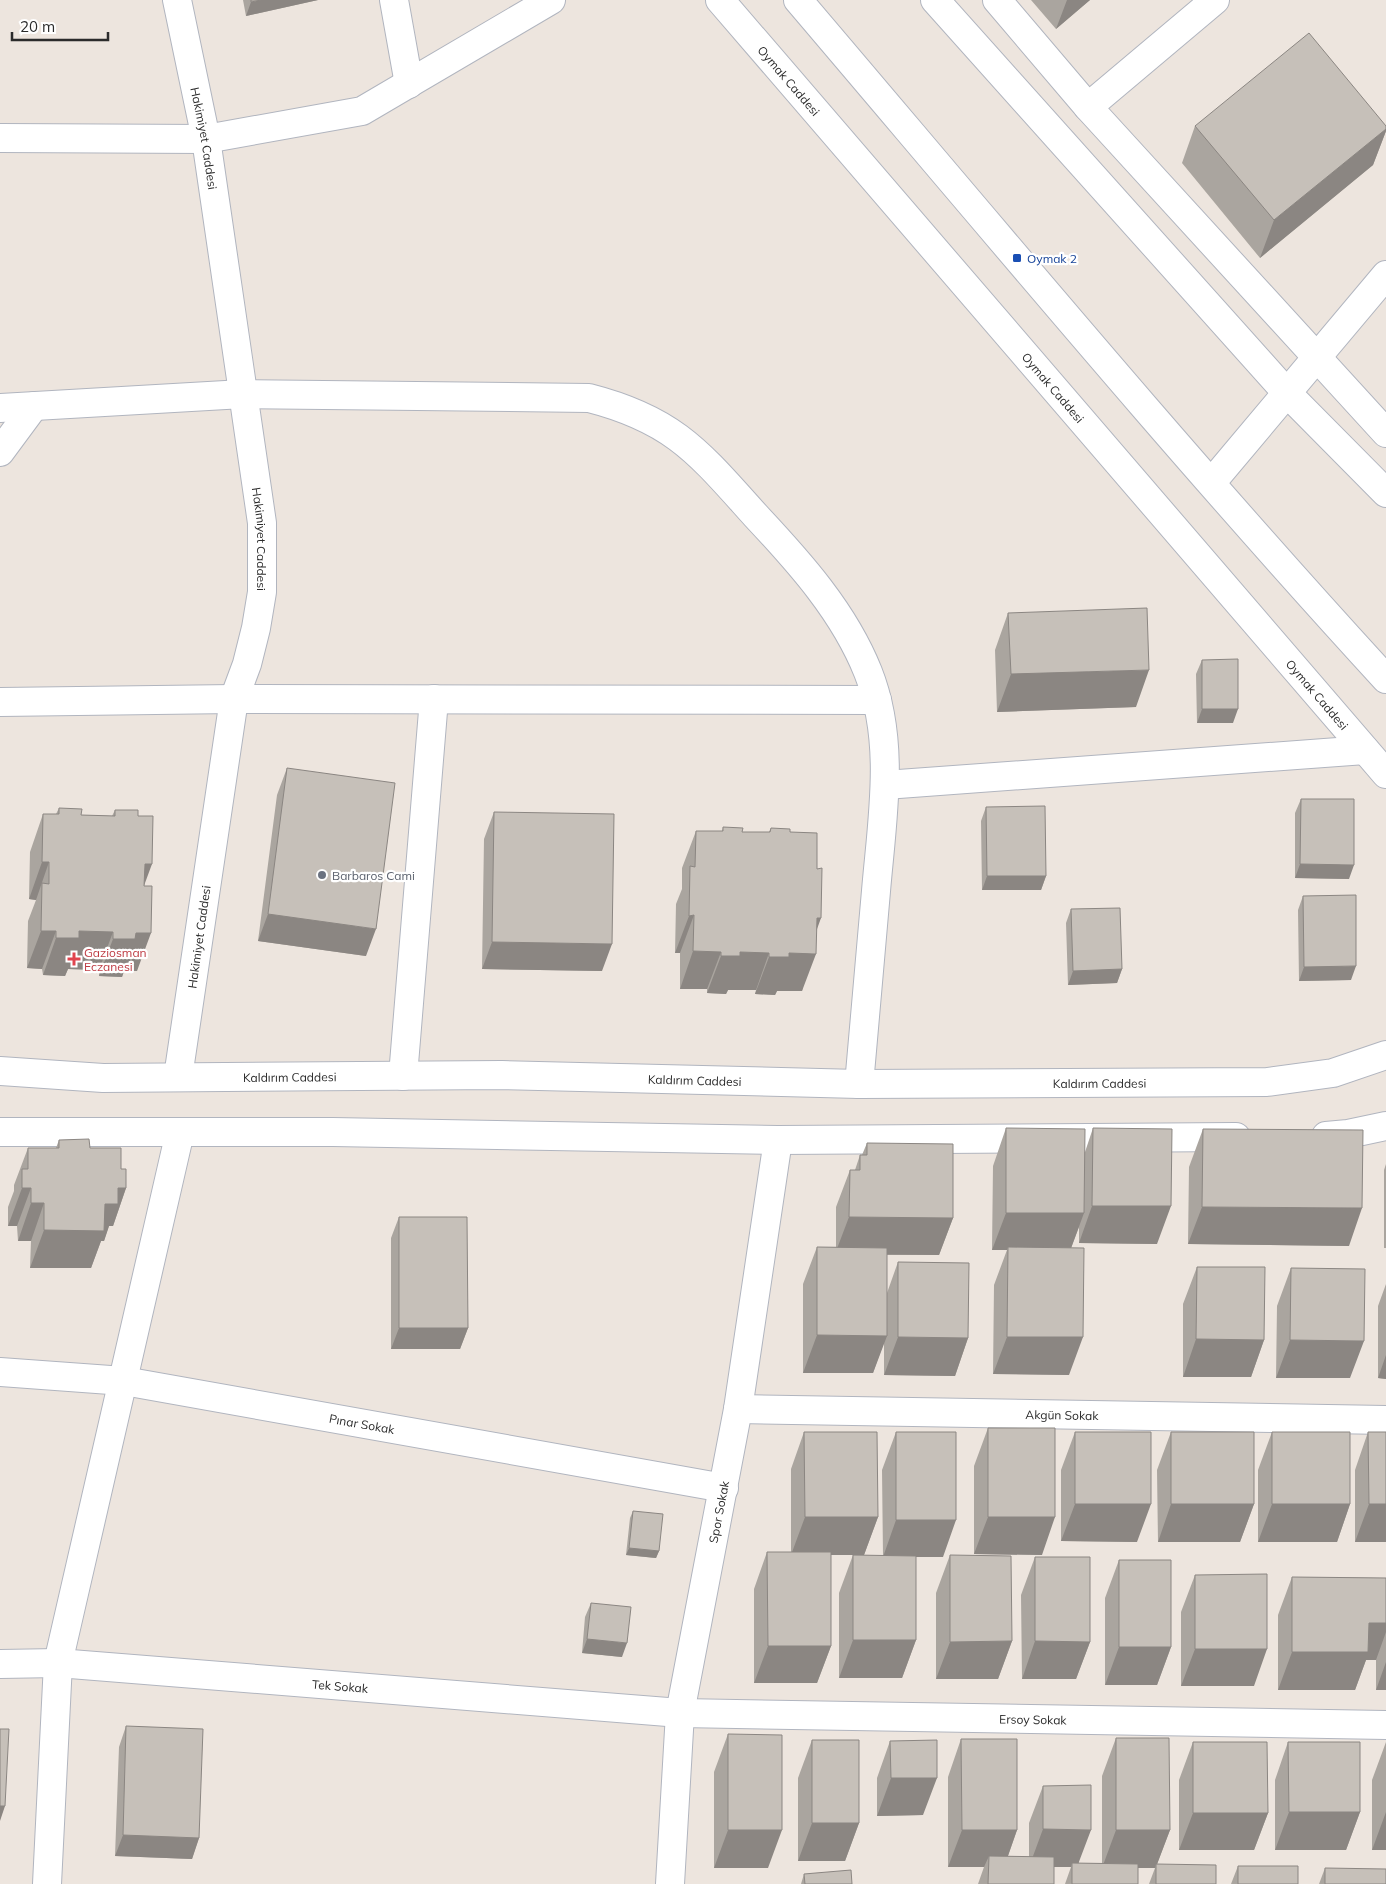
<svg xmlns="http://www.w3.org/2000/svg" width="1386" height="1884" viewBox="0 0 1386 1884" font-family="Mulish,sans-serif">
<rect width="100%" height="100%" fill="#ede5de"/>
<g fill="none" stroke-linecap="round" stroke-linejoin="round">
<!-- street casing -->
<g stroke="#b1b5bf" stroke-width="30">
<g id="street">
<path id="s1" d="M 177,0 L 206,139 L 262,523 L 262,592 L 256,628 L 247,664 L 234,699 L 178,1077"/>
<path d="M 394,0 L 409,84"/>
<path d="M 935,0 L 1287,393 L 1386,493"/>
<path d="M 997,0 L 1088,107 L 1386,433"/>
<path d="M 1088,107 L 1215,0"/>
<path d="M 0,138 L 206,139 L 362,111 L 551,0"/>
<path d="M 0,408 L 243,394 L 589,398 C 675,420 700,454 756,516 C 800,563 844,612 868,672 C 896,742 882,819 876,891 C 870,956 865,1020 859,1084"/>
<path d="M 0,452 L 34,406"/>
<path d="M 1212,482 L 1386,275"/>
<path d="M 0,702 L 234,699 L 877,700"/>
<path d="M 885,785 L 1365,750"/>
<path d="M 403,1076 L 434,699"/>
<path id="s2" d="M 0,1372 L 124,1381 L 724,1488"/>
<path id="s3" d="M 738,1409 L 1386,1420"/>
<path id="s4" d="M 0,1664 L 58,1663 L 680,1713 L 1386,1725"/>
<path d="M 47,1884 L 58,1663 L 180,1132"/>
<path id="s5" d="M 670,1884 L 680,1713 L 738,1409 L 778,1140"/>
</g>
</g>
<!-- secondary casing -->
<g stroke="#b1b5bf" stroke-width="30">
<g id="secondary">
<path id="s6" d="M 720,0 L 1386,774"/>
<path d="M 798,0 C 992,228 1184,459 1386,679"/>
<path id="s7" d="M 0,1071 L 103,1078 L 502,1075 L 859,1084 L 1267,1082 L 1333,1073 L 1386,1055"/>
<path d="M 0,1132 L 333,1132 L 778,1140 L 1236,1137"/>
<path d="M 1326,1136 L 1348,1134 L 1386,1126"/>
</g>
</g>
<!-- street -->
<use href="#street" stroke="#fff" stroke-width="28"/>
<!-- secondary -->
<use href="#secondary" stroke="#fff" stroke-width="28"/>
</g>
<!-- wall -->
<path fill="#aaa59f" d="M 243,0 L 318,0 L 246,16 Z
M 1031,0 L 1090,0 L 1056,29 Z
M 1195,126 L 1386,126 L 1386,131 L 1373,165 L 1260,258 L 1182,163 Z
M 1008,613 L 1136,707 L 997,712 L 995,650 Z
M 1202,660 L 1233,723 L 1197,723 L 1196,674 Z
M 287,768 L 366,956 L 258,941 L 277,795 Z
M 1301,799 L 1349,879 L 1295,878 L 1295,813 Z
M 986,807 L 1046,876 L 1041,890 L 982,890 L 981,821 Z
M 59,808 L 81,815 L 112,816 L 115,810 L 138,816 L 144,886 L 137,971 L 124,971 L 122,977 L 99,976 L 99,970 L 68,969 L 65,976 L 43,975 L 42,969 L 27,968 L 28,921 L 36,900 L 29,899 L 30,852 L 43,814 L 56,814 Z
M 494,812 L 602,971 L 482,969 L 484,839 Z
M 723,827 L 742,832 L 769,832 L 771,828 L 790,832 L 816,931 L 802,991 L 777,991 L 775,995 L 755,994 L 756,990 L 728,990 L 726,994 L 707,993 L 707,989 L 680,989 L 680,953 L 675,953 L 676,904 L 682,889 L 682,868 L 696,831 L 722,831 Z
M 1303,896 L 1351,980 L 1299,981 L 1298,910 Z
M 1071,909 L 1122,969 L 1117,983 L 1068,985 L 1066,923 Z
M 1006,1128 L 1085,1152 L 1093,1128 L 1157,1244 L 1079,1243 L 1079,1227 L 1071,1248 L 1069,1375 L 993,1374 L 994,1285 L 1007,1250 L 992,1250 L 993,1166 Z
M 1203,1129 L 1349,1246 L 1188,1244 L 1189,1167 Z
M 59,1140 L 90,1148 L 121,1169 L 126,1188 L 113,1226 L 109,1226 L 104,1241 L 101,1241 L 91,1268 L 30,1268 L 31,1241 L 18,1241 L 17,1226 L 8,1226 L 8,1207 L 14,1191 L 14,1185 L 28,1148 L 56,1148 Z
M 867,1143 L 953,1218 L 939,1255 L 887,1255 L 887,1293 L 898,1262 L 968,1338 L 955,1376 L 884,1375 L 884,1342 L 873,1373 L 803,1373 L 803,1284 L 817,1247 L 836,1247 L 836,1207 L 850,1170 L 855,1170 L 860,1155 L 862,1155 Z
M 1386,1164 L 1386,1248 L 1384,1248 L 1384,1170 Z
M 399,1217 L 468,1328 L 460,1349 L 391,1349 L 391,1238 Z
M 1197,1267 L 1264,1340 L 1251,1377 L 1183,1377 L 1183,1304 Z
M 1291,1268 L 1350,1378 L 1276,1378 L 1277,1306 Z
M 1386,1284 L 1386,1379 L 1378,1378 L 1378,1306 Z
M 988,1428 L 1042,1555 L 974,1554 L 974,1466 Z
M 804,1432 L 878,1517 L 864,1555 L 831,1555 L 831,1646 L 817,1683 L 754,1683 L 754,1589 L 767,1552 L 791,1552 L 791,1469 Z
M 896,1432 L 943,1557 L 916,1557 L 916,1640 L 902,1678 L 839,1678 L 839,1593 L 853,1555 L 883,1556 L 882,1470 Z
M 1075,1432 L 1137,1542 L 1061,1541 L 1061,1470 Z
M 1171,1432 L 1254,1504 L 1240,1542 L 1158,1542 L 1157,1470 Z
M 1272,1432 L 1350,1504 L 1337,1542 L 1258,1542 L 1258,1470 Z
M 1368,1432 L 1386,1432 L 1386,1542 L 1355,1542 L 1355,1470 Z
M 633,1511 L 659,1551 L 656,1558 L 626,1555 L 630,1518 Z
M 950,1555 L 1012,1641 L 998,1679 L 936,1679 L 936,1593 Z
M 1035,1557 L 1090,1642 L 1076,1679 L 1022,1679 L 1021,1595 Z
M 1119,1560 L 1171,1647 L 1157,1685 L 1105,1685 L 1105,1598 Z
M 1195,1575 L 1254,1686 L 1181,1686 L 1181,1612 Z
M 1292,1577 L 1386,1578 L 1386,1690 L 1376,1690 L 1376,1660 L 1366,1660 L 1355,1690 L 1278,1690 L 1278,1615 Z
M 591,1603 L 622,1657 L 582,1653 L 585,1617 Z
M 126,1726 L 199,1838 L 192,1859 L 115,1856 L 119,1747 Z
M 728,1734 L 768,1868 L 714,1868 L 714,1772 Z
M 1116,1738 L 1170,1830 L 1157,1864 L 1216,1884 L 1149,1884 L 1155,1868 L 1138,1868 L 1138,1884 L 1065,1884 L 1071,1867 L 1054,1867 L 1054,1884 L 978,1884 L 984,1867 L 948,1867 L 948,1777 L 961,1739 L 1017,1830 L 1008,1856 L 1029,1857 L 1029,1823 L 1043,1786 L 1079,1863 L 1102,1863 L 1102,1776 Z
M 812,1740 L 859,1823 L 845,1861 L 798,1861 L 798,1778 Z
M 890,1741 L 923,1815 L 877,1816 L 877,1778 Z
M 1193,1742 L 1268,1813 L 1254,1850 L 1179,1850 L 1179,1780 Z
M 1288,1742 L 1360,1812 L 1346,1850 L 1275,1850 L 1275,1780 Z
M 1386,1742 L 1386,1850 L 1372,1850 L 1372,1780 Z
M 1238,1866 L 1298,1884 L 1231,1884 Z
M 1325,1868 L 1386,1884 L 1319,1884 Z
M 804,1874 L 852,1884 L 801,1884 Z"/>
<!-- shaded-wall -->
<path fill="#8b8682" d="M 261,0 L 318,0 L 246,16 L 251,2 Z
M 1067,0 L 1090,0 L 1056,29 Z
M 1386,129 L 1386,131 L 1373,165 L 1260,258 L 1274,220 Z
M 1149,670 L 1136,707 L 997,712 L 1011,674 Z
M 1202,709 L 1238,709 L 1233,723 L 1197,723 Z
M 42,862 L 49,862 L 36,900 L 29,899 Z
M 145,864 L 152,864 L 138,902 Z
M 1300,864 L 1354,865 L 1349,879 L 1295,878 Z
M 987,876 L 1046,876 L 1041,890 L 982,890 Z
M 268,914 L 376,929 L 366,956 L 258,941 Z
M 694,915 L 680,953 L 675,953 L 689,916 Z
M 817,918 L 821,918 L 808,954 L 816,954 L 802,991 L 777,991 L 775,995 L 755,994 L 769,957 L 789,953 Z
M 41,931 L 56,931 L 42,969 L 27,968 Z
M 79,931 L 113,932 L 99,970 L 68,969 L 65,976 L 43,975 L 56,938 Z
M 136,933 L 151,933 L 137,971 L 124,971 L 122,977 L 99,976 L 113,939 Z
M 492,942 L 612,944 L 602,971 L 482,969 Z
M 693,951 L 721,952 L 707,989 L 680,989 Z
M 740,952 L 769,953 L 756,990 L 728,990 L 726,994 L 707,993 L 721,956 Z
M 1356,966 L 1351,980 L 1299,981 L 1304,967 Z
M 1122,969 L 1117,983 L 1068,985 L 1073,971 Z
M 22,1188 L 31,1188 L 17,1226 L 8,1226 Z
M 118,1188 L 126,1188 L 113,1226 L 109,1226 L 104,1241 L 101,1241 L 91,1268 L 30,1268 L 44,1230 Z
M 31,1203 L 44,1203 L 31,1241 L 18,1241 Z
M 1092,1206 L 1171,1206 L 1157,1244 L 1079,1243 Z
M 1202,1207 L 1362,1208 L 1349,1246 L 1188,1244 Z
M 1006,1213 L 1084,1213 L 1070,1251 L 1008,1247 L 1007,1250 L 992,1250 Z
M 849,1217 L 953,1218 L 939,1255 L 835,1254 Z
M 399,1328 L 468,1328 L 460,1349 L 391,1349 Z
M 817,1335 L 887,1336 L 873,1373 L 803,1373 Z
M 898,1337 L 968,1338 L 955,1376 L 884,1375 Z
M 1007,1337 L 1083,1337 L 1069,1375 L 993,1374 Z
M 1196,1339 L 1264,1340 L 1251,1377 L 1183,1377 Z
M 1290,1340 L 1364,1341 L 1350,1378 L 1276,1378 Z
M 1386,1355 L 1386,1379 L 1378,1378 Z
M 1075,1504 L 1151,1504 L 1137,1542 L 1061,1541 Z
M 1171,1504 L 1254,1504 L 1240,1542 L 1158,1542 Z
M 1272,1504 L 1350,1504 L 1337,1542 L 1258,1542 Z
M 1369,1504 L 1386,1504 L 1386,1542 L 1355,1542 Z
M 805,1517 L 878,1517 L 864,1555 L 791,1555 Z
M 988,1517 L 1055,1517 L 1042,1555 L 974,1554 Z
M 896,1520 L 956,1520 L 943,1557 L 883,1557 Z
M 629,1548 L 659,1551 L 656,1558 L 626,1555 Z
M 1369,1623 L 1386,1623 L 1386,1632 L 1376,1660 L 1366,1660 L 1355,1690 L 1278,1690 L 1292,1652 Z
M 587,1639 L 627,1643 L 622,1657 L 582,1653 Z
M 853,1640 L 916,1640 L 902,1678 L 839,1678 Z
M 1012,1641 L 998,1679 L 936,1679 L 950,1642 Z
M 1035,1641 L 1090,1642 L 1076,1679 L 1022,1679 Z
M 768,1646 L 831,1646 L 817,1683 L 754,1683 Z
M 1119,1647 L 1171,1647 L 1157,1685 L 1105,1685 Z
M 1195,1649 L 1267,1649 L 1254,1686 L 1181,1686 Z
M 1386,1662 L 1386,1690 L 1376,1690 Z
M 891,1778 L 937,1778 L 923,1815 L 877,1816 Z
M 0,1806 L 5,1806 L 0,1821 Z
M 1289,1812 L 1360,1812 L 1346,1850 L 1275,1850 Z
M 1386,1812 L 1386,1850 L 1372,1850 Z
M 1193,1813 L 1268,1813 L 1254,1850 L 1179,1850 Z
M 812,1823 L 859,1823 L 845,1861 L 798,1861 Z
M 1043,1829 L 1091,1830 L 1077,1867 L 1072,1863 L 1071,1867 L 1029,1867 Z
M 728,1830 L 782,1830 L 768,1868 L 714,1868 Z
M 962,1830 L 1017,1830 L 1004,1867 L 989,1856 L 984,1867 L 948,1867 Z
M 1116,1830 L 1170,1830 L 1156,1867 L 1156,1864 L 1155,1868 L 1102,1868 Z
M 123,1835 L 199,1838 L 192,1859 L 115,1856 Z"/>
<!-- building -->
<path fill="#c6c0b9" stroke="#8b8682" d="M 251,0 L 261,0 L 251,2 Z
M 1309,33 L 1386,126 L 1386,129 L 1274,220 L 1195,126 Z
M 1147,608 L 1149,670 L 1011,674 L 1008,613 Z
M 1238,659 L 1238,709 L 1202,709 L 1202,660 Z
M 287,768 L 395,783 L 376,929 L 268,914 Z
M 1301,799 L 1354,799 L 1354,865 L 1300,864 Z
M 1045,806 L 1046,876 L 987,876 L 986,807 Z
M 59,808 L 82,809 L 81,815 L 115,816 L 115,810 L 138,810 L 138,816 L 153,816 L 152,864 L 145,864 L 144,886 L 152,886 L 151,933 L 136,933 L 135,939 L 113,939 L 113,932 L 79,931 L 79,938 L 56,938 L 56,931 L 41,931 L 42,883 L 49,884 L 49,862 L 42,862 L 43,814 L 59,814 Z
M 494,812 L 614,814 L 612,944 L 492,942 Z
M 723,827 L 743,828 L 742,832 L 770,832 L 771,828 L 790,829 L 790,832 L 817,833 L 817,869 L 822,868 L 821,918 L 817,918 L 816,954 L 789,953 L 789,957 L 769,957 L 769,953 L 740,952 L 740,956 L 721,956 L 721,952 L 693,951 L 694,915 L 689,916 L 690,866 L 695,867 L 696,831 L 723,831 Z
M 1356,895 L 1356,966 L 1304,967 L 1303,896 Z
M 1120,908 L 1122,969 L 1073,971 L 1071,909 Z
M 1006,1128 L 1085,1129 L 1084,1213 L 1006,1213 Z
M 1093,1128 L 1172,1129 L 1171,1206 L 1092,1206 Z
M 1203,1129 L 1363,1130 L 1362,1208 L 1202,1207 Z
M 89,1139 L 90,1148 L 121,1148 L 121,1169 L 126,1169 L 126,1188 L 118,1188 L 118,1204 L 105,1204 L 104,1231 L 44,1230 L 44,1203 L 31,1203 L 31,1188 L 22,1188 L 22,1169 L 28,1169 L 28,1148 L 59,1148 L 59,1140 Z
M 867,1143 L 953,1144 L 953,1218 L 849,1217 L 850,1170 L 860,1170 L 860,1155 L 867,1155 Z
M 399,1217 L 467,1217 L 468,1328 L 399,1328 Z
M 817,1247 L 887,1248 L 887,1336 L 817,1335 Z
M 1008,1247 L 1084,1248 L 1083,1337 L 1007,1337 Z
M 898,1262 L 969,1263 L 968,1338 L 898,1337 Z
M 1197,1267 L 1265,1267 L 1264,1340 L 1196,1339 Z
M 1291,1268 L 1365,1269 L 1364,1341 L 1290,1340 Z
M 988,1428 L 1055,1428 L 1055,1517 L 988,1517 Z
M 804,1432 L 877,1432 L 878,1517 L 805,1517 Z
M 896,1432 L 956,1432 L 956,1520 L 896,1520 Z
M 1075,1432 L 1151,1432 L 1151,1504 L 1075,1504 Z
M 1171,1432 L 1254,1432 L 1254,1504 L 1171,1504 Z
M 1272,1432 L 1350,1432 L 1350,1504 L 1272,1504 Z
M 1368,1432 L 1386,1432 L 1386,1504 L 1369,1504 Z
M 633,1511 L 663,1514 L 659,1551 L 629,1548 Z
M 767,1552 L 831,1552 L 831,1646 L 768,1646 Z
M 853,1555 L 916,1556 L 916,1640 L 853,1640 Z
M 950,1555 L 1011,1556 L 1012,1641 L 950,1642 Z
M 1035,1557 L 1090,1557 L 1090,1642 L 1035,1641 Z
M 1119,1560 L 1171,1560 L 1171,1647 L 1119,1647 Z
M 1267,1574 L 1267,1649 L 1195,1649 L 1195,1575 Z
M 1292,1577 L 1386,1578 L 1386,1623 L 1369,1623 L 1368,1652 L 1292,1652 Z
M 591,1603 L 631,1607 L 627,1643 L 587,1639 Z
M 126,1726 L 203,1729 L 199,1838 L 123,1835 Z
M 0,1729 L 9,1729 L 5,1806 L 0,1806 Z
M 728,1734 L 782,1735 L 782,1830 L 728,1830 Z
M 1116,1738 L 1169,1738 L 1170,1830 L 1116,1830 Z
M 961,1739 L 1017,1739 L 1017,1830 L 962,1830 Z
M 812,1740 L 859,1740 L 859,1823 L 812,1823 Z
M 937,1740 L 937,1778 L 891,1778 L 890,1741 Z
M 1193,1742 L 1267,1742 L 1268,1813 L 1193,1813 Z
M 1288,1742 L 1360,1742 L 1360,1812 L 1289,1812 Z
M 1091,1785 L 1091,1830 L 1043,1829 L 1043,1786 Z
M 989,1856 L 1054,1857 L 1054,1884 L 988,1884 Z
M 1072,1863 L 1138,1864 L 1138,1884 L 1072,1884 Z
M 1156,1864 L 1216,1865 L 1216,1884 L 1156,1884 Z
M 1238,1866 L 1298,1866 L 1298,1884 L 1238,1884 Z
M 1325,1868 L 1386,1869 L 1386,1884 L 1325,1884 Z
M 851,1870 L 852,1884 L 805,1884 L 804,1874 Z"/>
<!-- markers -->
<rect fill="#1a4fb4" stroke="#fff" stroke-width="2" x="1012" y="253" width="10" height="10" rx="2.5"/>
<circle fill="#6b7280" stroke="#fff" stroke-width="2" cx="322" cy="875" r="5"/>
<path fill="#e0444e" stroke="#fff" stroke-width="2" d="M71.5 951.5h5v5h5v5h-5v5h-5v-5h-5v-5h5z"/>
<g text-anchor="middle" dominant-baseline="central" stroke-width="4.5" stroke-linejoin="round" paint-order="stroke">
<!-- street labels -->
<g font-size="12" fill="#2b2b2b" stroke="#fff">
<text stroke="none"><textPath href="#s6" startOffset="106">Oymak Caddesi</textPath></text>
<text stroke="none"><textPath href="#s1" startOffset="141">Hakimiyet Caddesi</textPath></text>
<text stroke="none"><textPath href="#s6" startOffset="511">Oymak Caddesi</textPath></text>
<text stroke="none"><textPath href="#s1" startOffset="546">Hakimiyet Caddesi</textPath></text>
<text stroke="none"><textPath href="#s6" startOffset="916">Oymak Caddesi</textPath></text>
<text transform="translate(199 937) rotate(-82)">Hakimiyet Caddesi</text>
<text stroke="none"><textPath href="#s7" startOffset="290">Kaldırım Caddesi</textPath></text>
<text stroke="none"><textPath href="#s7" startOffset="695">Kaldırım Caddesi</textPath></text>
<text stroke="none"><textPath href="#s7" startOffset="1100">Kaldırım Caddesi</textPath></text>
<text stroke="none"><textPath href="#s3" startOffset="324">Akgün Sokak</textPath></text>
<text stroke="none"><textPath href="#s2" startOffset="366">Pınar Sokak</textPath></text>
<text stroke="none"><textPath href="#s5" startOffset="376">Spor Sokak</textPath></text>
<text stroke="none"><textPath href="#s4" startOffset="341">Tek Sokak</textPath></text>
<text stroke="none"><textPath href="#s4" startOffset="1035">Ersoy Sokak</textPath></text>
</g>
<!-- transit labels -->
<g font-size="12" fill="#164399" stroke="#fff" text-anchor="start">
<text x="1027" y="258">Oymak 2</text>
</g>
<!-- worship labels -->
<g font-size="12" fill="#5b616d" stroke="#fff" text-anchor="start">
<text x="332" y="875">Barbaros Cami</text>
</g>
<!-- health labels -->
<g font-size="12" fill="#be3a42" stroke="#fff" text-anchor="start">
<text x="84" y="952">Gaziosman<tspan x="84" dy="14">Eczanesi</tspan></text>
</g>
</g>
<!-- scale -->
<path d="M12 32v8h96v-8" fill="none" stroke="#2b2b2b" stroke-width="2.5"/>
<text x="20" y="32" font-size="15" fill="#2b2b2b" stroke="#ffffff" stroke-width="4" paint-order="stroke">20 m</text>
</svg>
